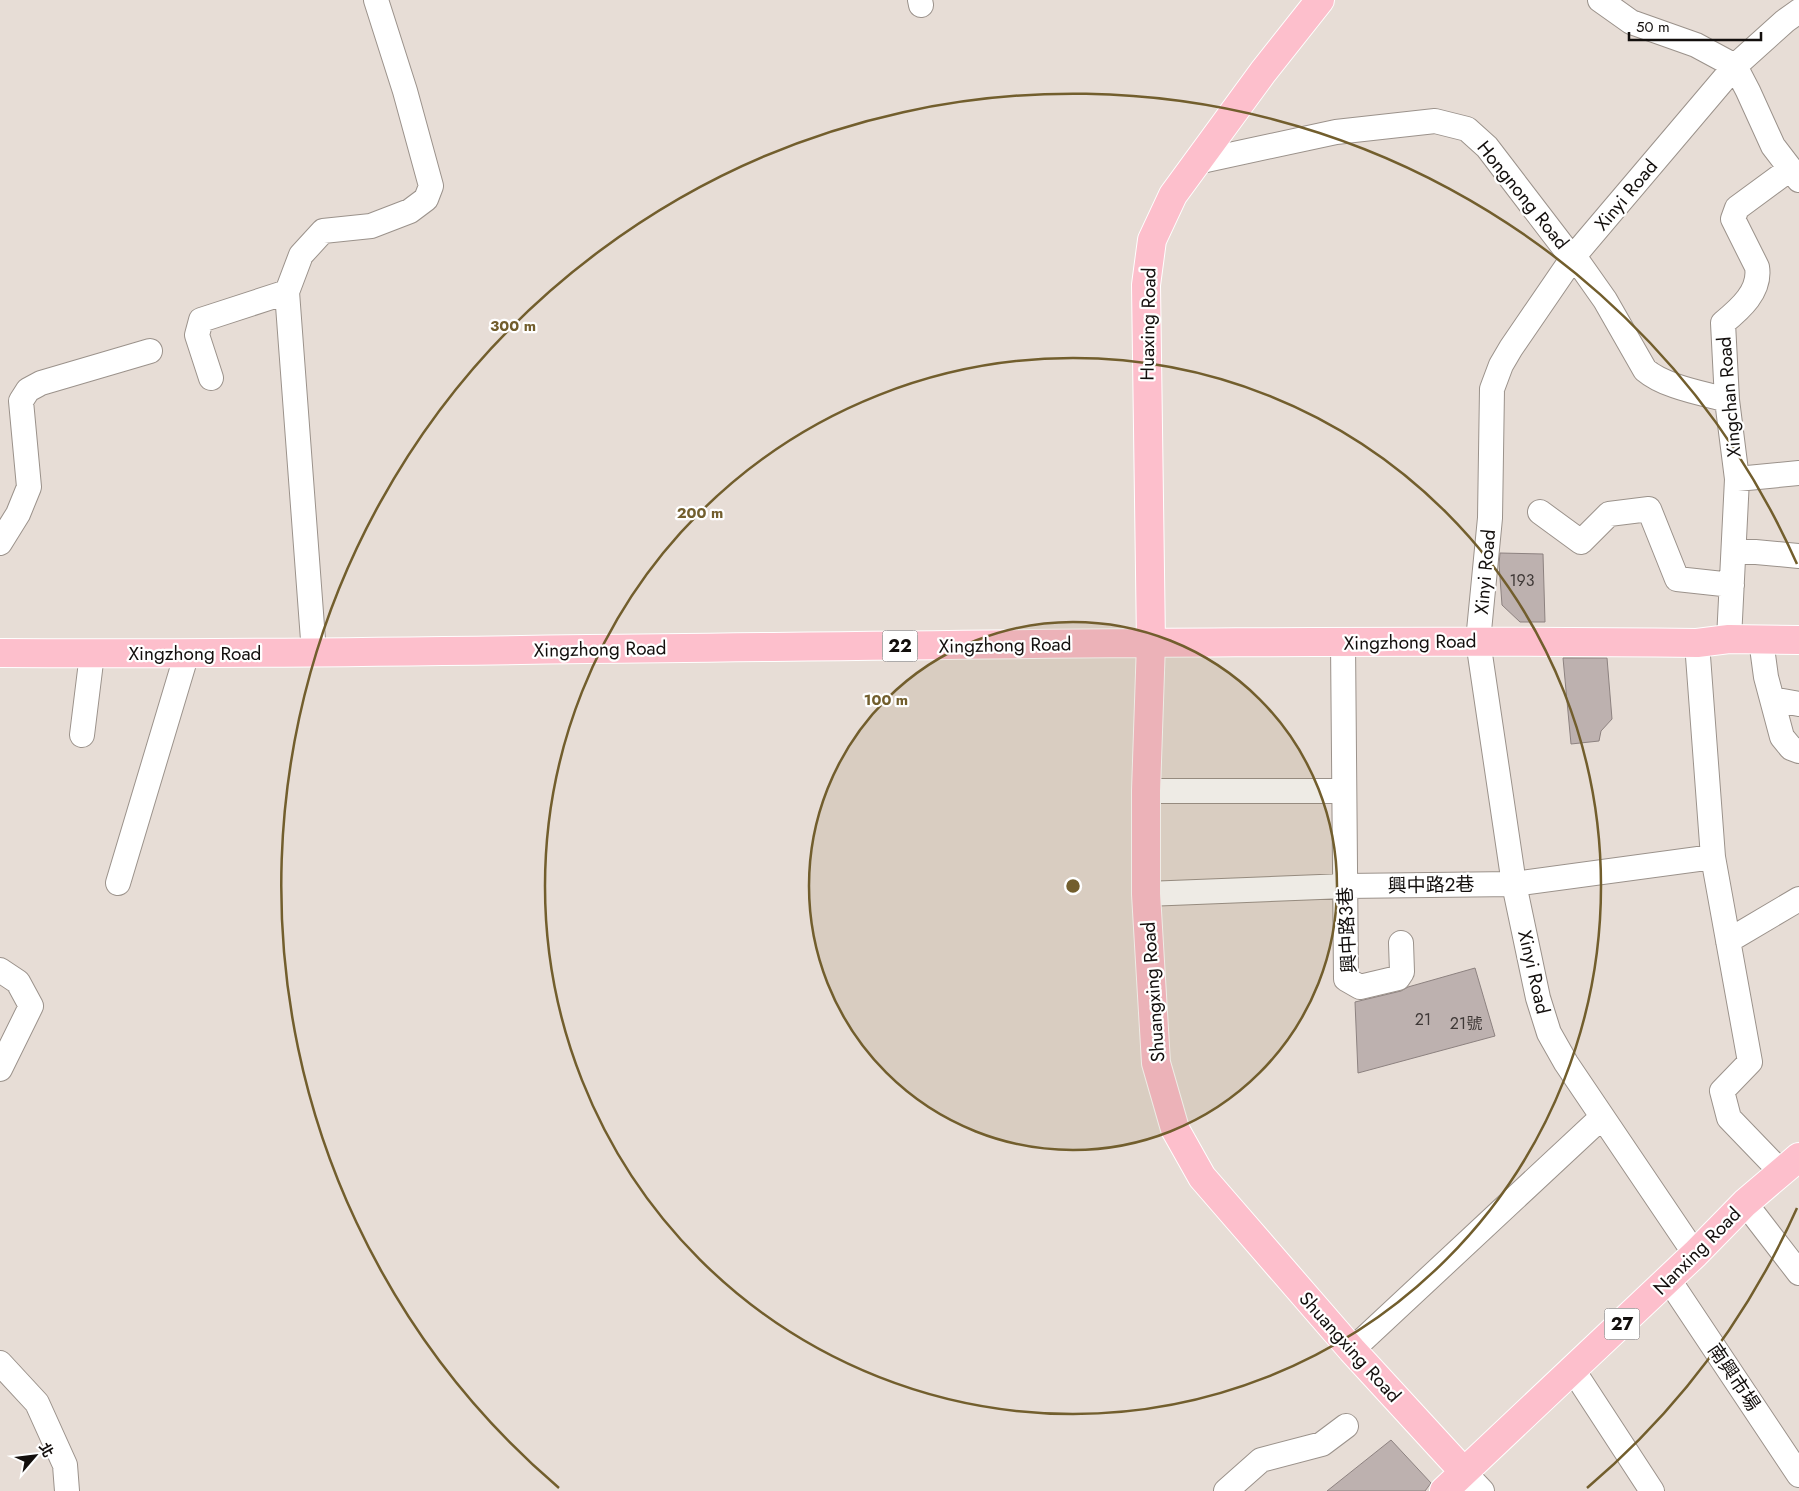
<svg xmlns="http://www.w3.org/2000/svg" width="1799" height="1491" viewBox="0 0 1799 1491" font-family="Jost,'Noto Sans TC',sans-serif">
<rect width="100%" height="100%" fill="#e7ddd6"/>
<!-- building -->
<path fill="#bdb1af" stroke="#8d8280" d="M 1500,553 L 1543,554 L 1545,622 L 1520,622 L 1502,605 L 1499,564 Z
M 1563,658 L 1607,658 L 1612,719 L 1601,731 L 1599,741 L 1571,744 Z
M 1475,968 L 1495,1036 L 1358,1073 L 1355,1002 L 1401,991 L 1408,987 Z
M 1391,1440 L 1431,1483 L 1425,1491 L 1327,1491 Z"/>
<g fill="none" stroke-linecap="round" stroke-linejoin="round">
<!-- minor casing -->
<g stroke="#9b928b" stroke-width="26">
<path id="minor" d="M 920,0 L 921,5
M 1600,0 L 1631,22 L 1696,45 L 1735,66 L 1748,91 L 1773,146 L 1799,180
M 1197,162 L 1336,132 L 1435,121 L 1467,129 L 1487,147 L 1565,249 L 1574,256 L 1605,300 L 1645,370 C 1665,387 1702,393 1727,400
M 211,378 L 197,335 L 201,320 L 287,292
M 1737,479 L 1799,473
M 1540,512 L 1581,542 L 1609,514 L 1649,509 L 1677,579 L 1732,585
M 0,543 L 18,514 L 29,487 L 21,401 L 28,390 L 41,383 L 150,351
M 1734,550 L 1799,556
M 1729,639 L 1737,479 L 1727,400 L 1723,323 C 1740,309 1761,291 1757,267 L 1733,219 L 1737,208 L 1790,169
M 1761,640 L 1766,677 L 1782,737 L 1791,748 L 1799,751
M 1343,643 L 1346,979 L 1360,987 L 1398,978 L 1402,972 L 1401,943
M 1697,643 L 1713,857 L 1750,1062 L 1722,1091 L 1729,1118 L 1782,1173
M 314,653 L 287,292 L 301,255 L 323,231 L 371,226 L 410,211 L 426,199 L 431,186 L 405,91 L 376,0
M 1772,699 L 1799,704
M 82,735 L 92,654
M 1146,791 L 1344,791
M 118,883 L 187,653
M 1146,894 L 1345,886 L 1514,884 L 1713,857
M 1728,941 L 1799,899
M 0,970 L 18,982 L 31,1006 L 0,1069
M 1745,1203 L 1799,1273
M 1695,1254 L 1566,1063 L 1549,1033 L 1538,998 L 1514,884 L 1478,641 L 1490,518 L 1492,389 L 1501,365 L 1511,348 L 1574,256 L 1735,66 L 1785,21 L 1799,11
M 1669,1280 L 1799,1475
M 1352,1350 L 1602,1117
M 0,1363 L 37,1403 L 65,1465 L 67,1491
M 1573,1370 L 1652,1491
M 1464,1472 L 1482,1491
M 1226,1491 L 1261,1460 L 1322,1444 L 1346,1426"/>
</g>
<!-- major casing -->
<g stroke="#fff" stroke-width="30">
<path id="major" d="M 1320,0 L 1263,72 L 1173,195 L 1152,240 L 1146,285 L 1151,643 L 1146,791 L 1146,894 L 1156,1063 L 1175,1129 L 1202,1177 L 1352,1350 L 1464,1472
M 0,653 C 196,654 392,652 588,649 C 958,645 1327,639 1697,643 L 1729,639 L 1799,640
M 1444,1491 L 1695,1254 L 1745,1203 L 1799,1157"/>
</g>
<!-- minor -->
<use href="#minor" stroke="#fff" stroke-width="24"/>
<!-- major -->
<use href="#major" stroke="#fdbfcc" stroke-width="28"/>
</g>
<!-- distance rings -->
<circle cx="1073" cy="886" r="264" fill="#725e2d" fill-opacity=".12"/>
<g fill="none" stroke="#725e2d" stroke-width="2.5">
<circle cx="1073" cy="886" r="264"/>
<circle cx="1073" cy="886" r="528"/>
<path d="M1797 1208A792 792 0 0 1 1587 1488M559 1488A792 792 0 1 1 1797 564"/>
</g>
<g text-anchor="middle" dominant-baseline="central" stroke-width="4.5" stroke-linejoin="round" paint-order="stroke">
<!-- number labels -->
<g font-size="16" fill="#3e3836">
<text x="1522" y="580">193</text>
<text x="1423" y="1019">21</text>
<text x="1466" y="1023">21號</text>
</g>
<!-- shield labels -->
<g fill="#fff" stroke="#5a5756" stroke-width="1">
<rect x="882.5" y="630.5" width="35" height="31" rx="4"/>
<rect x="1604.5" y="1308.5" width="35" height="31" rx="4"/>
</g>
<g font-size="18" font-weight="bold" fill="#130f0d">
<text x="900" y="646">22</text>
<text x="1622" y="1324">27</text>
</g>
<!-- street labels -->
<g font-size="19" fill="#130f0d" stroke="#fff">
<text transform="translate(1523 195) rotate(51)">Hongnong Road</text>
<text transform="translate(1626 195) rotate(-50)">Xinyi Road</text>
<text transform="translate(1148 324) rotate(-89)">Huaxing Road</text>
<text transform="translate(1729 397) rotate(-95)">Xingchan Road</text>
<text transform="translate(1485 572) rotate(-85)">Xinyi Road</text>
<text transform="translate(1410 642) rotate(-1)">Xingzhong Road</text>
<text transform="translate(1005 645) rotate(-1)">Xingzhong Road</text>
<text transform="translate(600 649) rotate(-1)">Xingzhong Road</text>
<text x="195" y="653">Xingzhong Road</text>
<text transform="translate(1431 885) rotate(-1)">興中路2巷</text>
<text transform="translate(1347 930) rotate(-93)">興中路3巷</text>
<text transform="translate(1534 972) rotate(77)">Xinyi Road</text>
<text transform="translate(1153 992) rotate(-94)">Shuangxing Road</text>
<text transform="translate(1697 1251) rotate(-45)">Nanxing Road</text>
<text transform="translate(1350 1347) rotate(48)">Shuangxing Road</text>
<text transform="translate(1734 1377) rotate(56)">南興市場</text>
</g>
</g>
<circle cx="1073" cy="886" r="8" fill="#725e2d" stroke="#fff" stroke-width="2.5"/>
<g font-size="15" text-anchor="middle" font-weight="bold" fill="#725e2d" stroke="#fff" stroke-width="4.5" stroke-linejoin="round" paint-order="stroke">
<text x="513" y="331">300 m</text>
<text x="700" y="518">200 m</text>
<text x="886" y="705">100 m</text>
</g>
<!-- north arrow -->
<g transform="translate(35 1456) rotate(62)" stroke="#ffffff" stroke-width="4" paint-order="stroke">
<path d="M0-4L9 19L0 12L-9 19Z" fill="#130f0d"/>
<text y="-8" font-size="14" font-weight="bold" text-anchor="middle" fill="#130f0d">北</text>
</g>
<!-- scale -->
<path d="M1629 32v8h132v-8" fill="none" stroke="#130f0d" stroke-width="2.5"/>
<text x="1636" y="32" font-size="15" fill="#130f0d" stroke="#ffffff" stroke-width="4" paint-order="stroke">50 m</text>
</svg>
